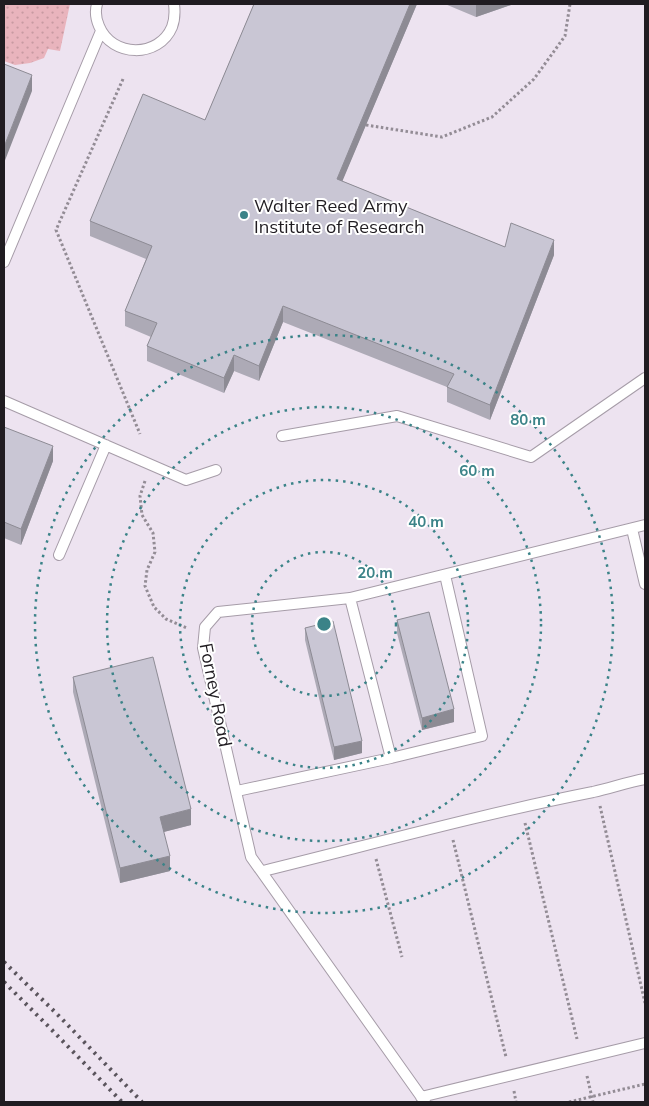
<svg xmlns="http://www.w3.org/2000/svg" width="649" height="1106" viewBox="0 0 649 1106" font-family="Mulish,sans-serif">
<defs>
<pattern id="grass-dots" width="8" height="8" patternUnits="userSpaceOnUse" patternTransform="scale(1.25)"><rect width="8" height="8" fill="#e9b4bd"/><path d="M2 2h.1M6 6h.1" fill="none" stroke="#c89aa2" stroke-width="1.8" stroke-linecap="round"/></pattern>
</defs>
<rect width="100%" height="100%" fill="#ede3f0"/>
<!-- grass -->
<path fill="url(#grass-dots)" d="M 4,4 L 70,4 L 60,51 L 48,49 L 44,58 L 30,63 L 15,65 L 4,61 Z"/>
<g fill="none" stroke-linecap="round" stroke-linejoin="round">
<!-- service casing -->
<g stroke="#a69ca8" stroke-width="12">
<path id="service" d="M 97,4 C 95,11 96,19 99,26 C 112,58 159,58 172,27 C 175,19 175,12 174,4
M 4,262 L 101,31
M 4,401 L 186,480 L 216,470
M 282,436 L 397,416 L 531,457 L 645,378
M 632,529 L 645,584
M 59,555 L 106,445
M 350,598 L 391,758 L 482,736 L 445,575
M 237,791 L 391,758
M 263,871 C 373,844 482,814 593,792 C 611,788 628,782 645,779
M 421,1097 L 645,1043
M 425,1102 L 251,857 L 203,648 L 205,627 L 218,612 L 350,598 L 645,525"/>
</g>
<!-- path -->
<path stroke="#938c95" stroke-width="3" stroke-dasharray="2.5 2.5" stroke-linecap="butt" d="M 123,79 L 56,230 L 140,434
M 366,125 L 442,137 L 492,117 L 534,79 L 565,36 L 570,4
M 145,481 L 140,496 L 142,515 L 153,533 L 155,552 L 147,570 L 145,586 L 154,607 L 166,619 L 187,628
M 600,806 L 645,1003
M 525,823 L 577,1039
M 453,840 L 506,1057
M 376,859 L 402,957
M 587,1076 L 593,1102
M 514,1091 L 516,1102
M 569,1102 L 645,1084"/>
<!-- service -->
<use href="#service" stroke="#fff" stroke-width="10"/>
<!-- rail -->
<path stroke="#5a545c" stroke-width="4" stroke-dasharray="2.5 5" stroke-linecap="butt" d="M 4,962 L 60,1017 L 142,1102
M 4,982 L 49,1027 L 122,1102"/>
</g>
<!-- wall -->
<path fill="#adaab6" d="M 254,4 L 417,4 L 342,181 L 505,247 L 554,255 L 490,420 L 447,402 L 447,387 L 283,322 L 259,381 L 234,371 L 224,393 L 147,361 L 147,346 L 151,337 L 125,326 L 125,311 L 146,259 L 90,236 L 90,221 L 205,120 Z
M 445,4 L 514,4 L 476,17 Z
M 4,427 L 53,461 L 21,545 L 4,538 Z
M 397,620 L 454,722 L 422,730 L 397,633 Z
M 305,628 L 362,753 L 334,760 L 305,640 Z
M 73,677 L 191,825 L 163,832 L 170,871 L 120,883 L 73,692 Z"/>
<!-- shaded-wall -->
<path fill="#8d8b94" d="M 410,4 L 417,4 L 337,194 L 337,179 Z
M 476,4 L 514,4 L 476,17 Z
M 32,75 L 32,91 L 4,163 L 4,147 Z
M 554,240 L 554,255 L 490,420 L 490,405 Z
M 283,306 L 283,322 L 259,381 L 259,366 Z
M 234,355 L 234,371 L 224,393 L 224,378 Z
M 53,446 L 53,461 L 21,545 L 21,529 Z
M 454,709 L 454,722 L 422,730 L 422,718 Z
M 362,741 L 362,753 L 334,760 L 334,747 Z
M 191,809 L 191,825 L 160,833 L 160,817 Z
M 170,856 L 170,871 L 120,883 L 120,868 Z"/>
<!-- building -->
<path fill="#c9c6d4" stroke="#8d8b94" d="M 254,4 L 410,4 L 337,179 L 505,247 L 511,223 L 554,240 L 490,405 L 447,387 L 454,374 L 283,306 L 259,366 L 234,355 L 224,378 L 147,346 L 157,323 L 125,311 L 152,246 L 90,221 L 143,94 L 205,120 Z
M 4,64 L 32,75 L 4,147 Z
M 4,427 L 53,446 L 21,529 L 4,522 Z
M 429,612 L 454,709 L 422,718 L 397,620 Z
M 333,621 L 362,741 L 334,747 L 305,628 Z
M 153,657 L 191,809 L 160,817 L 170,856 L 120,868 L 73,677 Z"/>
<!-- distance rings -->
<g fill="none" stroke="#3b8388" stroke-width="2.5" stroke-dasharray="2.5 5">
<circle cx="324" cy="624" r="72"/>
<circle cx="324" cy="624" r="144"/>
<circle cx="324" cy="624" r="217"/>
<circle cx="324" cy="624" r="289"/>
</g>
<!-- markers -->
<circle fill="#3b8388" stroke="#fff" stroke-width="2" cx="244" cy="215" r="5"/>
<g text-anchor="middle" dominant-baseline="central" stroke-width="4" stroke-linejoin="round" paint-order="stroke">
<!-- poi labels -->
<g font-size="18" fill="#201c21" stroke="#fff" text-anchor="start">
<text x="254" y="205">Walter Reed Army<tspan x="254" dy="21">Institute of Research</tspan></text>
</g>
<!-- street labels -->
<g font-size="18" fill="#201c21" stroke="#fff">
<text transform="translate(216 695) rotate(79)">Forney Road</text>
</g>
</g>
<circle cx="324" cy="624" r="8" fill="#3b8388" stroke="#fff" stroke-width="2.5"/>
<g font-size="15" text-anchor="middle" font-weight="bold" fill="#3b8388" stroke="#fff" stroke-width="4" stroke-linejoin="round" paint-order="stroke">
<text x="528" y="425">80 m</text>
<text x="477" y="476">60 m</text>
<text x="426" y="527">40 m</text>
<text x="375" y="578">20 m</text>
</g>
<!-- border -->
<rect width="649" height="1106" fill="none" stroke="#201c21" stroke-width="10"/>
</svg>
